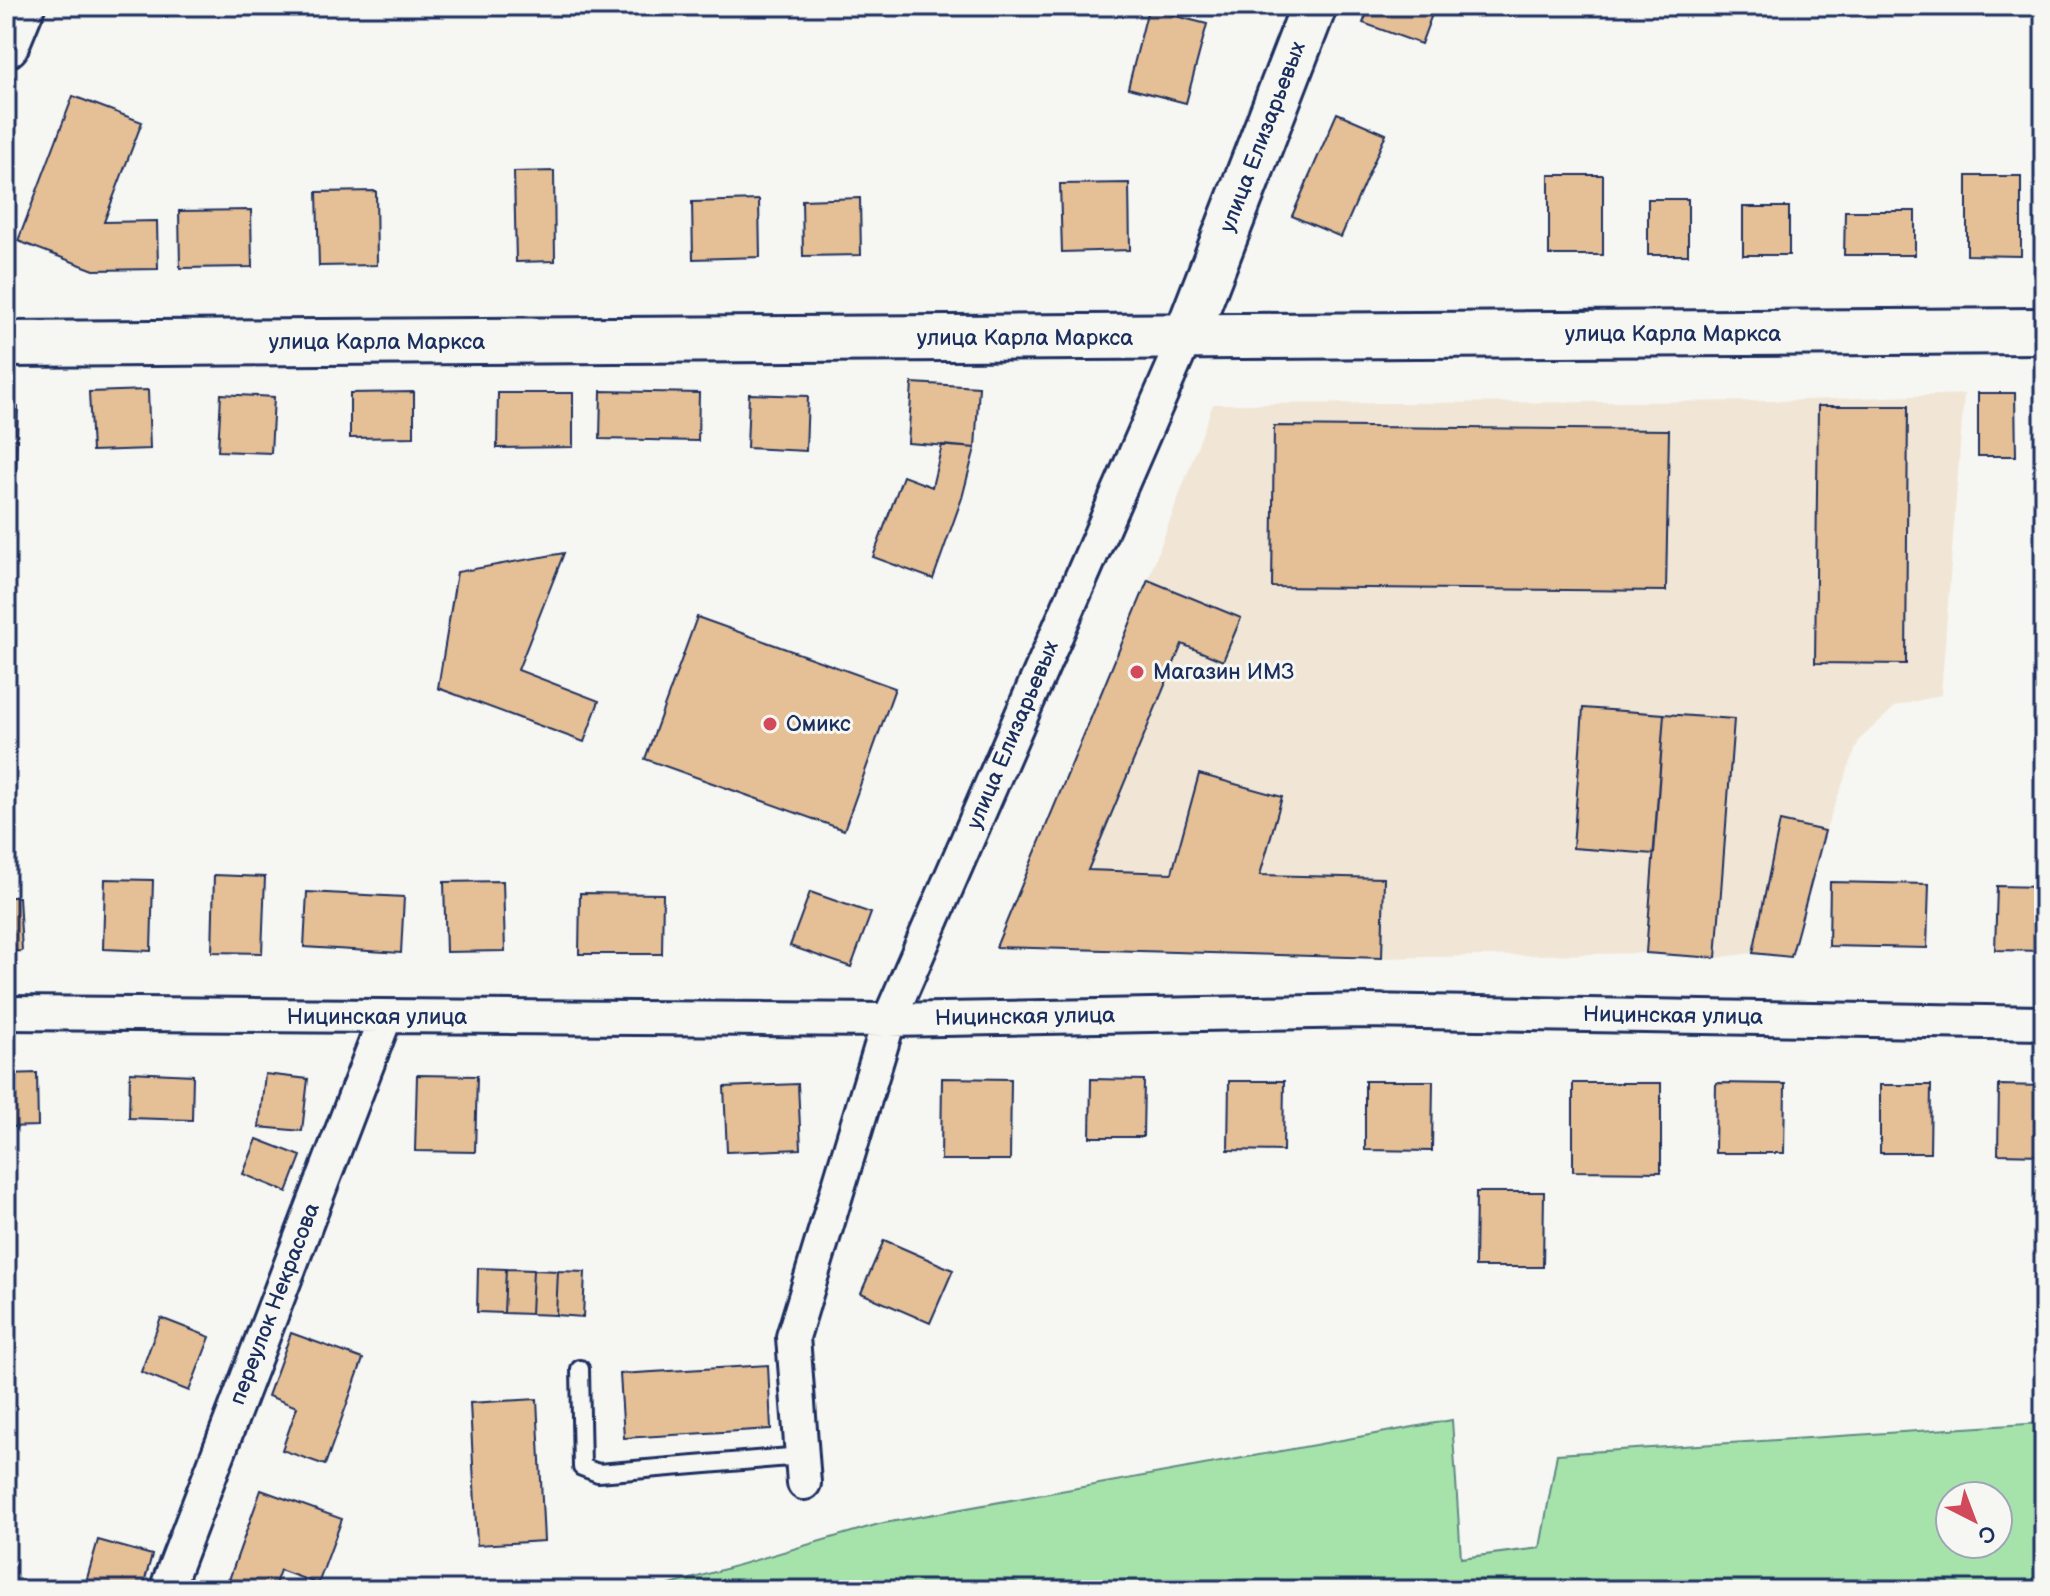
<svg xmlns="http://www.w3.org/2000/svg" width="2050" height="1596" viewBox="0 0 2050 1596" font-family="'Balsamiq Sans',sans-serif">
<rect width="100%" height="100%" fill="#f6f6f2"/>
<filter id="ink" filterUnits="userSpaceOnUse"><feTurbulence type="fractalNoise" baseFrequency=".0125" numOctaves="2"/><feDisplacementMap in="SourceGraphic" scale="16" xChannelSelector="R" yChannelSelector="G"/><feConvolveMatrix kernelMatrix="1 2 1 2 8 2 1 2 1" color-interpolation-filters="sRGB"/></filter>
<g filter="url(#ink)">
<!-- built -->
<path fill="#f1e6d6" d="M 1964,394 L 1941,695 L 1896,706 L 1859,740 L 1825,831 L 1753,953 L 1716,958 L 1646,953 L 1382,958 L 996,947 L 1148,580 L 1213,404 L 1778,401 Z"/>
<!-- green -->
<path fill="#a6e3ab" stroke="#608984" stroke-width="2" fill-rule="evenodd" d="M 1452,1420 L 1461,1558 L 1540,1548 L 1557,1454 L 2044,1423 L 2044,1590 L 653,1590 L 879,1524 ZM 1950,1496 L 1998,1496 L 1998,1544 L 1950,1544 Z"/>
<!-- building -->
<path fill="#e5bf95" stroke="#1b2f5e" stroke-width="2" d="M 138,6 L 171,6 L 167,17 Z
M 1370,6 L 1435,6 L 1421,44 L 1363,23 Z
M 1148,9 L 1207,24 L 1186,103 L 1128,88 Z
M 73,96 L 142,122 L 104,222 L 157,221 L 158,269 L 94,270 L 18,241 Z
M 1337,113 L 1386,134 L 1341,237 L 1292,216 Z
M 554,171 L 555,261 L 516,262 L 514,172 Z
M 1549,175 L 1603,175 L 1603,255 L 1549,255 Z
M 1967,176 L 2021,176 L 2021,256 L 1967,255 Z
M 1129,183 L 1130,250 L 1062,252 L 1060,184 Z
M 376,191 L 377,265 L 319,266 L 317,192 Z
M 860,198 L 861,255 L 803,256 L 802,200 Z
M 1648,199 L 1688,199 L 1688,255 L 1648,255 Z
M 759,200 L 760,257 L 693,259 L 692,202 Z
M 1743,207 L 1789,207 L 1789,255 L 1743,255 Z
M 251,210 L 252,267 L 180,268 L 179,211 Z
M 1845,211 L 1915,211 L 1915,255 L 1844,255 Z
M 912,383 L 979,387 L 975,448 L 908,443 Z
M 148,390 L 150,449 L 92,451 L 89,392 Z
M 601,391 L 699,393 L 698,441 L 600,439 Z
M 414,392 L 414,437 L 350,438 L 350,393 Z
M 498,393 L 573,393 L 573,447 L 497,448 Z
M 1978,393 L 2015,393 L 2016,456 L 1978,456 Z
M 221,394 L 274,397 L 271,453 L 218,451 Z
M 749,394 L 808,396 L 806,451 L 747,448 Z
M 1818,406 L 1908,406 L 1906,664 L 1815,663 Z
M 6,407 L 18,407 L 16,474 L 6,474 Z
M 1274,426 L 1669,430 L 1666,591 L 1272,587 Z
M 942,445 L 975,448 L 962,498 L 933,579 L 873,557 L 903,476 L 932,487 Z
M 564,553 L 518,670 L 599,701 L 584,742 L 438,688 L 457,572 Z
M 1148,580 L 1241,618 L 1223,661 L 1182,644 L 1088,870 L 1172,873 L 1199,774 L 1282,797 L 1260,875 L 1384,878 L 1382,958 L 996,947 Z
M 697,617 L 895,688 L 844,830 L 645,759 Z
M 1583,708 L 1664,714 L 1654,854 L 1573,848 Z
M 1664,714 L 1734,719 L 1716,958 L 1646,953 Z
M 1780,821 L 1825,831 L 1791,957 L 1753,953 Z
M 214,875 L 265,877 L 262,953 L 212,952 Z
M 105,879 L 153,880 L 151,951 L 103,949 Z
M 503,881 L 505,951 L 446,952 L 444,882 Z
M 1830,882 L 1929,884 L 1927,948 L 1829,946 Z
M 1997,886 L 2044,887 L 2044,951 L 1995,950 Z
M 307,892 L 404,897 L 401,953 L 304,947 Z
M 810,892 L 871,913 L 851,967 L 790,946 Z
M 580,893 L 663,894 L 662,954 L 579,954 Z
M 6,897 L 19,897 L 22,951 L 6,952 Z
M 130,1072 L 193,1075 L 192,1120 L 129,1118 Z
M 37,1073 L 38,1126 L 6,1127 L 6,1074 Z
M 265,1074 L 308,1079 L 302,1131 L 259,1127 Z
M 417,1075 L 477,1076 L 475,1152 L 415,1151 Z
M 942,1078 L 1011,1079 L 1010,1160 L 941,1160 Z
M 1091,1079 L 1144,1080 L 1143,1137 L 1090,1137 Z
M 1229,1081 L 1284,1081 L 1283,1151 L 1228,1150 Z
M 1365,1081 L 1433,1081 L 1432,1151 L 1365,1150 Z
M 1573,1083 L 1661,1083 L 1661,1172 L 1573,1171 Z
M 1716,1083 L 1785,1084 L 1784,1153 L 1715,1153 Z
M 798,1084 L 801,1149 L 727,1152 L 724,1087 Z
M 1880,1085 L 1931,1085 L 1930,1153 L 1880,1153 Z
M 1999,1085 L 2044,1086 L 2044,1155 L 1998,1154 Z
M 257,1139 L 301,1156 L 287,1192 L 243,1174 Z
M 1476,1192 L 1544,1192 L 1543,1267 L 1475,1267 Z
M 884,1240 L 953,1270 L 930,1323 L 861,1293 Z
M 478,1268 L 506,1269 L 504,1313 L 477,1312 Z
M 506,1269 L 533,1270 L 531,1314 L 504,1313 Z
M 533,1270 L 558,1271 L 556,1315 L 531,1314 Z
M 558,1271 L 585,1272 L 583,1317 L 556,1315 Z
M 161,1318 L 210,1337 L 189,1391 L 141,1372 Z
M 291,1333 L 363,1359 L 325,1465 L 282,1450 L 297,1407 L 268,1396 Z
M 768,1365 L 771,1429 L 624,1438 L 620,1374 Z
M 537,1399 L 544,1541 L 477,1545 L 470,1403 Z
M 261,1490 L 342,1519 L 318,1584 L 280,1570 L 273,1590 L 257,1590 L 229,1580 Z
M 98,1540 L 152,1555 L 142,1590 L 84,1589 Z"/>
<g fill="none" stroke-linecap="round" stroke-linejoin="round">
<!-- lane casing -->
<g stroke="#1b2f5e" stroke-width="22">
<path id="lane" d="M 580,1369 L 582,1467 L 598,1473 L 802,1456"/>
</g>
<!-- street casing -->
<g stroke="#1b2f5e" stroke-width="38">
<path id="street" d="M 6,1013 L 889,1020 L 1365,1011 L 2044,1023
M 804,1483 L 793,1337 L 889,1020 L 1186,337
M 166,1590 L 385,1018"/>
</g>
<!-- secondary casing -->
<g stroke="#1b2f5e" stroke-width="50">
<path id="secondary" d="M 6,45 L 22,6
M 1186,337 L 1314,6
M 6,344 L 2044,331"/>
</g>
<!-- lane -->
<use href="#lane" stroke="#f6f6f2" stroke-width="16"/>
<!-- street -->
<use href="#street" stroke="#f6f6f2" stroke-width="32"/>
<!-- secondary -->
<use href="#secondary" stroke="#f6f6f2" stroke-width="44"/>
</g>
</g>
<!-- markers -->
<g fill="#d1495b" stroke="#f6f6f2" stroke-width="3">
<circle cx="1137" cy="672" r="8"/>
<circle cx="770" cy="724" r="8"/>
</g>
<g text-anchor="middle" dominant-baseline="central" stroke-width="6" stroke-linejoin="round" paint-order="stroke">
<!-- street labels -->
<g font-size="22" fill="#1b2f5e" stroke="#f6f6f2">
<text transform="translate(1263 137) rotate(-69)">улица Елизарьевых</text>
<text x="1673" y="334">улица Карла Маркса</text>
<text x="1025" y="338">улица Карла Маркса</text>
<text x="377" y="342">улица Карла Маркса</text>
<text transform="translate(1013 735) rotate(-67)">улица Елизарьевых</text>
<text transform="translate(1673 1016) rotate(1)">Ницинская улица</text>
<text x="377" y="1017">Ницинская улица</text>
<text transform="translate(1025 1017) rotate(-1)">Ницинская улица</text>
<text transform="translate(275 1304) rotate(-69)">переулок Некрасова</text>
</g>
<!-- poi labels -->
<g font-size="22" fill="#1b2f5e" stroke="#f6f6f2" text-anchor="start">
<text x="1153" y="672">Магазин ИМЗ</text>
<text x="786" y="724">Омикс</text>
</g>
</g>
<!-- margin -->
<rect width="2050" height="1596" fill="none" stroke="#f6f6f2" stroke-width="32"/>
<rect x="16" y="16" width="2018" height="1564" fill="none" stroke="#1b2f5e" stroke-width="3" filter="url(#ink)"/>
<!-- north arrow -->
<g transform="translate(1974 1520) rotate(138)"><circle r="38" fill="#f6f6f2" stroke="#9ea6b7" stroke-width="2"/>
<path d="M0-6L14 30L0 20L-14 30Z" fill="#d1495b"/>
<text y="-12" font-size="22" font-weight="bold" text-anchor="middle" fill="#1b2f5e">С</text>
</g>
</svg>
